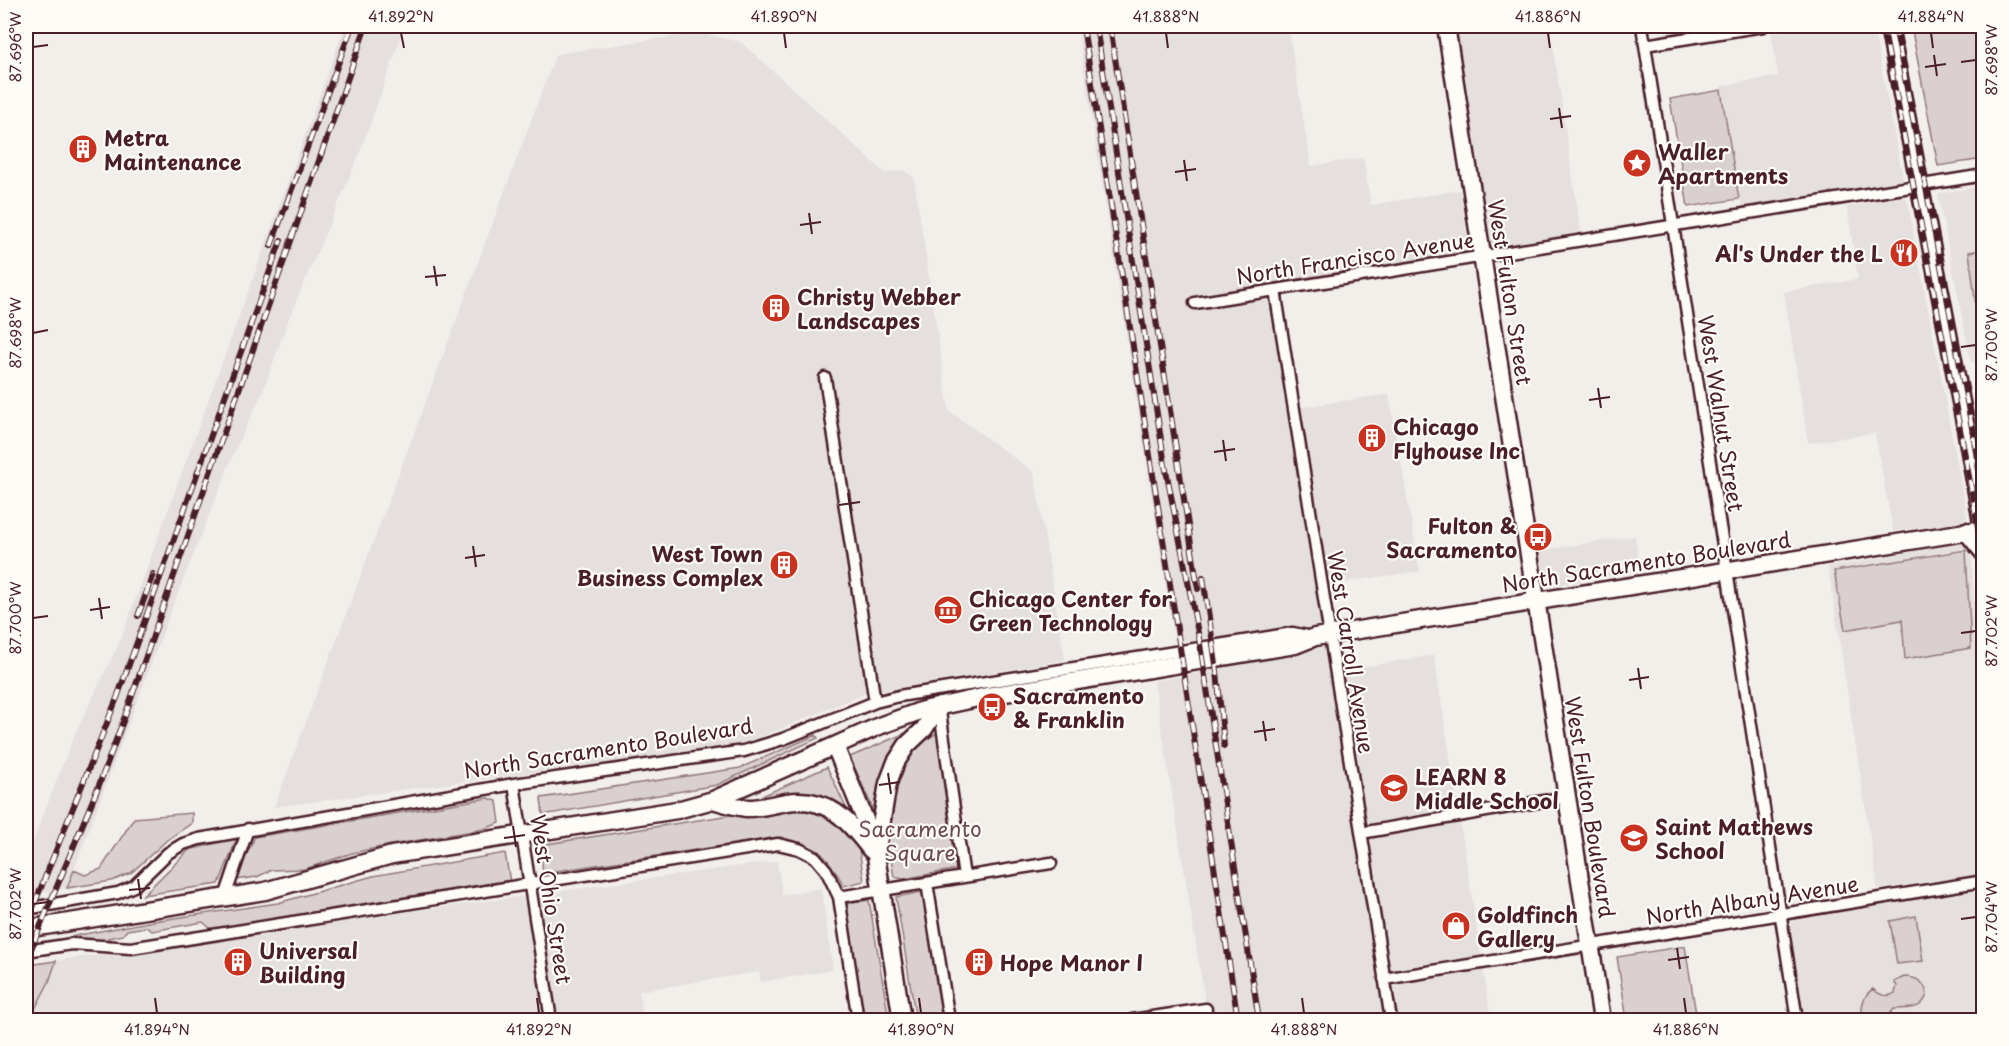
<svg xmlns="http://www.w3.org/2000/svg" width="2009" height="1046" viewBox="0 0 2009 1046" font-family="'Playpen Sans',sans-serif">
<rect width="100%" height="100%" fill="#f2efeb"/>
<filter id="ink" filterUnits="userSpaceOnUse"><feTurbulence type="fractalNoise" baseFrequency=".0167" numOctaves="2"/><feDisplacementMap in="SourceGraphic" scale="12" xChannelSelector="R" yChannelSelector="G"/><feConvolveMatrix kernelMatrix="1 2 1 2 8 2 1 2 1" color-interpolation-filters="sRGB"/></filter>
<g filter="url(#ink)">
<!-- built -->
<path fill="#e5dfdd" d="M 345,26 L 405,26 L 359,155 L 289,318 L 263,391 L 235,450 L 174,603 L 67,888 L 26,895 L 26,859 L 74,736 L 121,639 Z
M 1077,26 L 1288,26 L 1311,166 L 1363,158 L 1371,205 L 1460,190 L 1469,248 L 1466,253 L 1266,285 L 1289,409 L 1389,394 L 1420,571 L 1319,586 L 1332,672 L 1434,655 L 1491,1020 L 1208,1020 L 1154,681 L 1222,669 L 1217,636 L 1175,642 Z
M 1455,26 L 1550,26 L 1581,233 L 1492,247 L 1489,246 Z
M 1809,26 L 1873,26 L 1903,179 L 1900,182 L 1742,208 L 1721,86 L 1778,76 L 1771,32 Z
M 704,34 L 741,42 L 885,173 L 904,170 L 914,178 L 949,411 L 1034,472 L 1065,660 L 863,694 L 744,744 L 274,807 L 556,54 L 681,35 Z
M 1983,186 L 1983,360 L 1971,362 L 1938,195 L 1940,193 Z
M 1900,197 L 1906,198 L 1908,203 L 1967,516 L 1962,522 L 1893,531 L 1875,433 L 1808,443 L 1784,292 L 1858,279 L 1847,207 Z
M 1635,536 L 1640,571 L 1547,587 L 1542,585 L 1537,551 Z
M 1964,543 L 1971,547 L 1983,740 L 1983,874 L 1878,889 L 1828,567 Z
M 777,861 L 782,895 L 821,888 L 833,970 L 761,982 L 759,972 L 639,991 L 643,1020 L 26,1020 L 26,965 Z
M 1983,889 L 1983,1020 L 1805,1020 L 1790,928 L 1792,921 Z"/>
<!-- green -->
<path fill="#d9d0cf" stroke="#92787d" stroke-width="1.5" d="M 1911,26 L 1974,26 L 1983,80 L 1983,159 L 1938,166 Z
M 1721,90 L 1739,199 L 1688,207 L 1670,99 Z
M 1983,250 L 1983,305 L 1976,306 L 1969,252 Z
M 1966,550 L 1971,648 L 1905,659 L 1902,620 L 1845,630 L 1834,571 Z
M 910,731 L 898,749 L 877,818 L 850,757 Z
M 937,733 L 958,869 L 903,879 L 894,877 L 888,841 L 887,815 L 902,763 L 915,747 Z
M 816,735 L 818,738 L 717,785 L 543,815 L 541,798 L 740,768 Z
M 827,767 L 850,816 L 820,798 L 746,803 Z
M 488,798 L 497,801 L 500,823 L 484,829 L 396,844 L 352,853 L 305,869 L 271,870 L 257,877 L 235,880 L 255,837 Z
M 803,807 L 826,812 L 849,831 L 859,849 L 864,881 L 844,886 C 824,850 820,850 781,837 L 543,873 L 540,845 L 756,811 Z
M 192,813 L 192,823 L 167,840 L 131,873 L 112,881 L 67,888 L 74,870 L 85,875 L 101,869 L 134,818 Z
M 237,838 L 219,884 L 143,895 L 189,850 Z
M 505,853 L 510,882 L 212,930 L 203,922 L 152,931 L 146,927 L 127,930 L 123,935 L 108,938 L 107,942 L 68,937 L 154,921 L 278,903 L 373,876 Z
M 922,892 L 923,892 L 944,1020 L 916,1020 L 896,897 Z
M 869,900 L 889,1020 L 863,1020 L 845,904 Z
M 1916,916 L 1923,961 L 1897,964 L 1890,921 Z
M 1685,946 L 1697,1020 L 1627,1020 L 1617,957 Z
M 56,961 L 49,982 L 29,1020 L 26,1020 L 26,972 L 28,965 Z
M 1904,977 C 1915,977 1925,981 1927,994 C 1922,1011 1909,1008 1894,1009 L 1885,1020 L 1864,1020 C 1860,1009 1862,996 1873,989 C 1879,995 1888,998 1895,993 L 1897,986 L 1894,982 Z"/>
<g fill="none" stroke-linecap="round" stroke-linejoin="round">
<!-- street casing -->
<g stroke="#4a1f2b" stroke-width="15">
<path id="street" d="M 1642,26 L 1797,1020
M 1645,45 L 1763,26
M 1275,290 L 1391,1020
M 1195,303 L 1984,175
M 825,378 L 875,702
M 939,705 L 964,877
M 514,784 L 551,1020
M 1361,833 L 1567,797
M 927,883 L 949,1020
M 225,897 L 248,829
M 839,897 L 1051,863
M 26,909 L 118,893 L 134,886 L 168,853 L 183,844 L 199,839 L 514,784 L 744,751 L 783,739 L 875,702 L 899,696 L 1293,633 L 1312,637
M 26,951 L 72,944 L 131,948 L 778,844 L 799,849 L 815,857 L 826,870 L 839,897 L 858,1020
M 1384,979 L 1984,881
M 1132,1020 L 1206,1009"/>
</g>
<!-- secondary casing -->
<g stroke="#4a1f2b" stroke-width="21">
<path id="secondary" d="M 1446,26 L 1602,1020
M 1889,26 L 1966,428 L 1984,534
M 1966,531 L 1984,553
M 835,746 L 868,827 L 876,856 L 902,1020
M 713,800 C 723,803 734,806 745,808 C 758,809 774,804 787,802 C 828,796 848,820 871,850
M 877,849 L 888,783 L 896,762 L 907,745 L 924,729 L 939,706
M 26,929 L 265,891 L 392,855 L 677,810 L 713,800 L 879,726 L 923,710 L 987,696 L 1295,645 L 1315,637 L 1984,529"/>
</g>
<!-- street -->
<use href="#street" stroke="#fdfcf7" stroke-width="10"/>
<!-- secondary -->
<use href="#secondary" stroke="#fdfcf7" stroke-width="16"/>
<!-- rail casing -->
<g stroke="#4a1f2b" stroke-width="6">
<path id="rail" d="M 1083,26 L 1238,1020
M 1096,26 L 1165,465 L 1199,638 L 1259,1020
M 1110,26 L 1198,589
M 1883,26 L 1971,487 L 1979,533 L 1984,595
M 1895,26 L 1972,428 L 1984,501
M 271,246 L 352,26
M 1203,577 L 1217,671 L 1224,746
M 138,616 L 153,574
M 26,925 L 117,698 L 281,240
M 26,961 L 99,785 L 125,716 L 366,26"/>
</g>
<!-- rail -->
<use href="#rail" stroke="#fdfcf7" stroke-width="4" stroke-dasharray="11" stroke-linecap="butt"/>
</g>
</g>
<!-- ticks -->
<path fill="none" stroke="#4a1f2b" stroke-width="2" d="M 401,33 L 404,48M 784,33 L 786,48M 1166,33 L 1168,48M 1548,33 L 1550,48M 1931,33 L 1933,48M 33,47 L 48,45M 1934,55 L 1937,76M 1961,62 L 1976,60M 1925,67 L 1946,64M 1559,108 L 1562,128M 1550,119 L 1571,116M 1184,160 L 1187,181M 1175,172 L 1196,169M 809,213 L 812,234M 800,225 L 821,222M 434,266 L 437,286M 425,277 L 446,275M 33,333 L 48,330M 1961,347 L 1976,345M 1598,388 L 1601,408M 1589,400 L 1610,397M 1223,440 L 1226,461M 1214,452 L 1235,449M 848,493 L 851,514M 839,505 L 860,502M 473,546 L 476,567M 465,558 L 485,555M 99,598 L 102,619M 90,610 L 110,607M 33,618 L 48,616M 1961,633 L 1976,631M 1638,668 L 1641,689M 1629,680 L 1649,677M 1263,721 L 1266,741M 1254,732 L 1275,729M 888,773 L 891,794M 879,785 L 900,782M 513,826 L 516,847M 504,838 L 525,835M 138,879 L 141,899M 129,890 L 150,888M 33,904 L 48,902M 1961,919 L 1976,917M 1677,948 L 1680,969M 1668,960 L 1689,957M 155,998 L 157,1013M 537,998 L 539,1013M 919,998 L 921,1013M 1302,998 L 1304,1013M 1684,998 L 1686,1013"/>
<!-- icons -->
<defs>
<g id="building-disc" transform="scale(1.5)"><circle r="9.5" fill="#c8321e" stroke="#fdfcf7"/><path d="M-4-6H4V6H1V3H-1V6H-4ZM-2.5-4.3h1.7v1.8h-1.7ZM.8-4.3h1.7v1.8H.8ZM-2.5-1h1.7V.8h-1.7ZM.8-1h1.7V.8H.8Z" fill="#fff"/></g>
<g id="sight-disc" transform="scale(1.5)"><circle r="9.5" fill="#c8321e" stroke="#fdfcf7"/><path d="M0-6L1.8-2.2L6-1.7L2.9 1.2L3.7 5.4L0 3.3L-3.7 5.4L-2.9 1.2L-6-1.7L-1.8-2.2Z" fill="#fff"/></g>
<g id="restaurant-disc" transform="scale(1.5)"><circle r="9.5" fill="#c8321e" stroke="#fdfcf7"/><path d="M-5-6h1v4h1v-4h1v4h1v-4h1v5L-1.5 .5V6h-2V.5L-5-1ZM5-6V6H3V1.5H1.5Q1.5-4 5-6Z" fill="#fff"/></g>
<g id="bus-disc" transform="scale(1.5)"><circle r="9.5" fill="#c8321e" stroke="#fdfcf7"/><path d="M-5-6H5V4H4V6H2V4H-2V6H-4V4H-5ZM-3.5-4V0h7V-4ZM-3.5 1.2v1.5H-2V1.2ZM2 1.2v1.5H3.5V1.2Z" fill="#fff"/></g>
<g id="museum-disc" transform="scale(1.5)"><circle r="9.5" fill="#c8321e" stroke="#fdfcf7"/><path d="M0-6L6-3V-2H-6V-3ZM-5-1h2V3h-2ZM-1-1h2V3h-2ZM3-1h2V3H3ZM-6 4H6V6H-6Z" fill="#fff"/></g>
<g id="school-disc" transform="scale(1.5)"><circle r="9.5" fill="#c8321e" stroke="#fdfcf7"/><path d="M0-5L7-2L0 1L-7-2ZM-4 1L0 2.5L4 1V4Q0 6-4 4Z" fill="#fff"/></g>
<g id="shop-disc" transform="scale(1.5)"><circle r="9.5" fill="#c8321e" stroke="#fdfcf7"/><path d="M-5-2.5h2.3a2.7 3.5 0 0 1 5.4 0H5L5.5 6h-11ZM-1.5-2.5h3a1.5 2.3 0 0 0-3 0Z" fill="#fff"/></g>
</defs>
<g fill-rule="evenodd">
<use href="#building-disc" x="83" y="149"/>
<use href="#sight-disc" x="1637" y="163"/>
<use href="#restaurant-disc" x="1904" y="253"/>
<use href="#building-disc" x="776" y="308"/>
<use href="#building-disc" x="1372" y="438"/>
<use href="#bus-disc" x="1538" y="537"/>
<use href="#building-disc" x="784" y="565"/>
<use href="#museum-disc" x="948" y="610"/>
<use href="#bus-disc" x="992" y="707"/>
<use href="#school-disc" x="1394" y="788"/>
<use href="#school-disc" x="1634" y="838"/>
<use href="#shop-disc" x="1456" y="926"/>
<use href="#building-disc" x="238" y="962"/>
<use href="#building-disc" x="979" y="962"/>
</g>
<g text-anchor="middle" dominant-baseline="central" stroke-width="4.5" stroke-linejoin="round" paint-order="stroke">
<!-- poi labels -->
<g font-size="21" font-weight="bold" fill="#4a1f2b" stroke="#fdfcf7" text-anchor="start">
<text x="104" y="137">Metra<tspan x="104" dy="24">Maintenance</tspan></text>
<text x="1658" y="151">Waller<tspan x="1658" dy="24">Apartments</tspan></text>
<text x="1883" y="253" text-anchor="end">Al's Under the L</text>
<text x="797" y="296">Christy Webber<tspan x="797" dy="24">Landscapes</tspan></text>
<text x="1393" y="426">Chicago<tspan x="1393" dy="24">Flyhouse Inc</tspan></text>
<text x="1517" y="525" text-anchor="end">Fulton &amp;<tspan x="1517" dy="24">Sacramento</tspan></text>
<text x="763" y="553" text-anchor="end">West Town<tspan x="763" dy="24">Business Complex</tspan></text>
<text x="969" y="598">Chicago Center for<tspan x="969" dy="24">Green Technology</tspan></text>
<text x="1013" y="695">Sacramento<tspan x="1013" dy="24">&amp; Franklin</tspan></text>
<text x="1415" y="776">LEARN 8<tspan x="1415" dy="24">Middle School</tspan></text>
<text x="1655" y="826">Saint Mathews<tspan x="1655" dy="24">School</tspan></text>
<text x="1477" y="914">Goldfinch<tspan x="1477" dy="24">Gallery</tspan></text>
<text x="259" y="950">Universal<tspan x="259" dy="24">Building</tspan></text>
<text x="1000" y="962">Hope Manor I</text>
</g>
<!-- street labels -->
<g font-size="21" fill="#4a1f2b" stroke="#fdfcf7">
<text transform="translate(1355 257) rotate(-9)">North Francisco Avenue</text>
<text transform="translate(1511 292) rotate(81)">West Fulton Street</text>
<text transform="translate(1722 413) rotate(81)">West Walnut Street</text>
<text transform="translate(1646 561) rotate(-9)">North Sacramento Boulevard</text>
<text transform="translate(1352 652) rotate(81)">West Carroll Avenue</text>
<text transform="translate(608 747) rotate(-9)">North Sacramento Boulevard</text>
<text transform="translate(1591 807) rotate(81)">West Fulton Boulevard</text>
<text transform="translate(552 899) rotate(81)">West Ohio Street</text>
<text transform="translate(1752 899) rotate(-9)">North Albany Avenue</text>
</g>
<!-- park labels -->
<g font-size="21" fill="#6e4b54" stroke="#fdfcf7">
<text x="920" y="828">Sacramento<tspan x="920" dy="24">Square</tspan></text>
</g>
</g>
<!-- margin -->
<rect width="2009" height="1046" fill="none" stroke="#fdfcf7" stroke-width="66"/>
<rect x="33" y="33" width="1943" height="980" fill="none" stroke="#4a1f2b" stroke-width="2"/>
<g font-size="15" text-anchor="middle" fill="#4a1f2b">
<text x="401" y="22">41.892°N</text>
<text x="784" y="22">41.890°N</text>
<text x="1166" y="22">41.888°N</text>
<text x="1548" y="22">41.886°N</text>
<text x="1931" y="22">41.884°N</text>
<text transform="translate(16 47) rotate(-90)" y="5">87.696°W</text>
<text transform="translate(1992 60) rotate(-90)" y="5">87.698°W</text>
<text transform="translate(16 333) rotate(-90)" y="5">87.698°W</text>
<text transform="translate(1992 345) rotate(-90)" y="5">87.700°W</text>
<text transform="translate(16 618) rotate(-90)" y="5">87.700°W</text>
<text transform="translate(1992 631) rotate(-90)" y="5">87.702°W</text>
<text transform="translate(16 904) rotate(-90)" y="5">87.702°W</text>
<text transform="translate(1992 917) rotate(-90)" y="5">87.704°W</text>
<text x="157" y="1035">41.894°N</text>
<text x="539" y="1035">41.892°N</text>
<text x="921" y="1035">41.890°N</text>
<text x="1304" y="1035">41.888°N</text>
<text x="1686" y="1035">41.886°N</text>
</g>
</svg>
